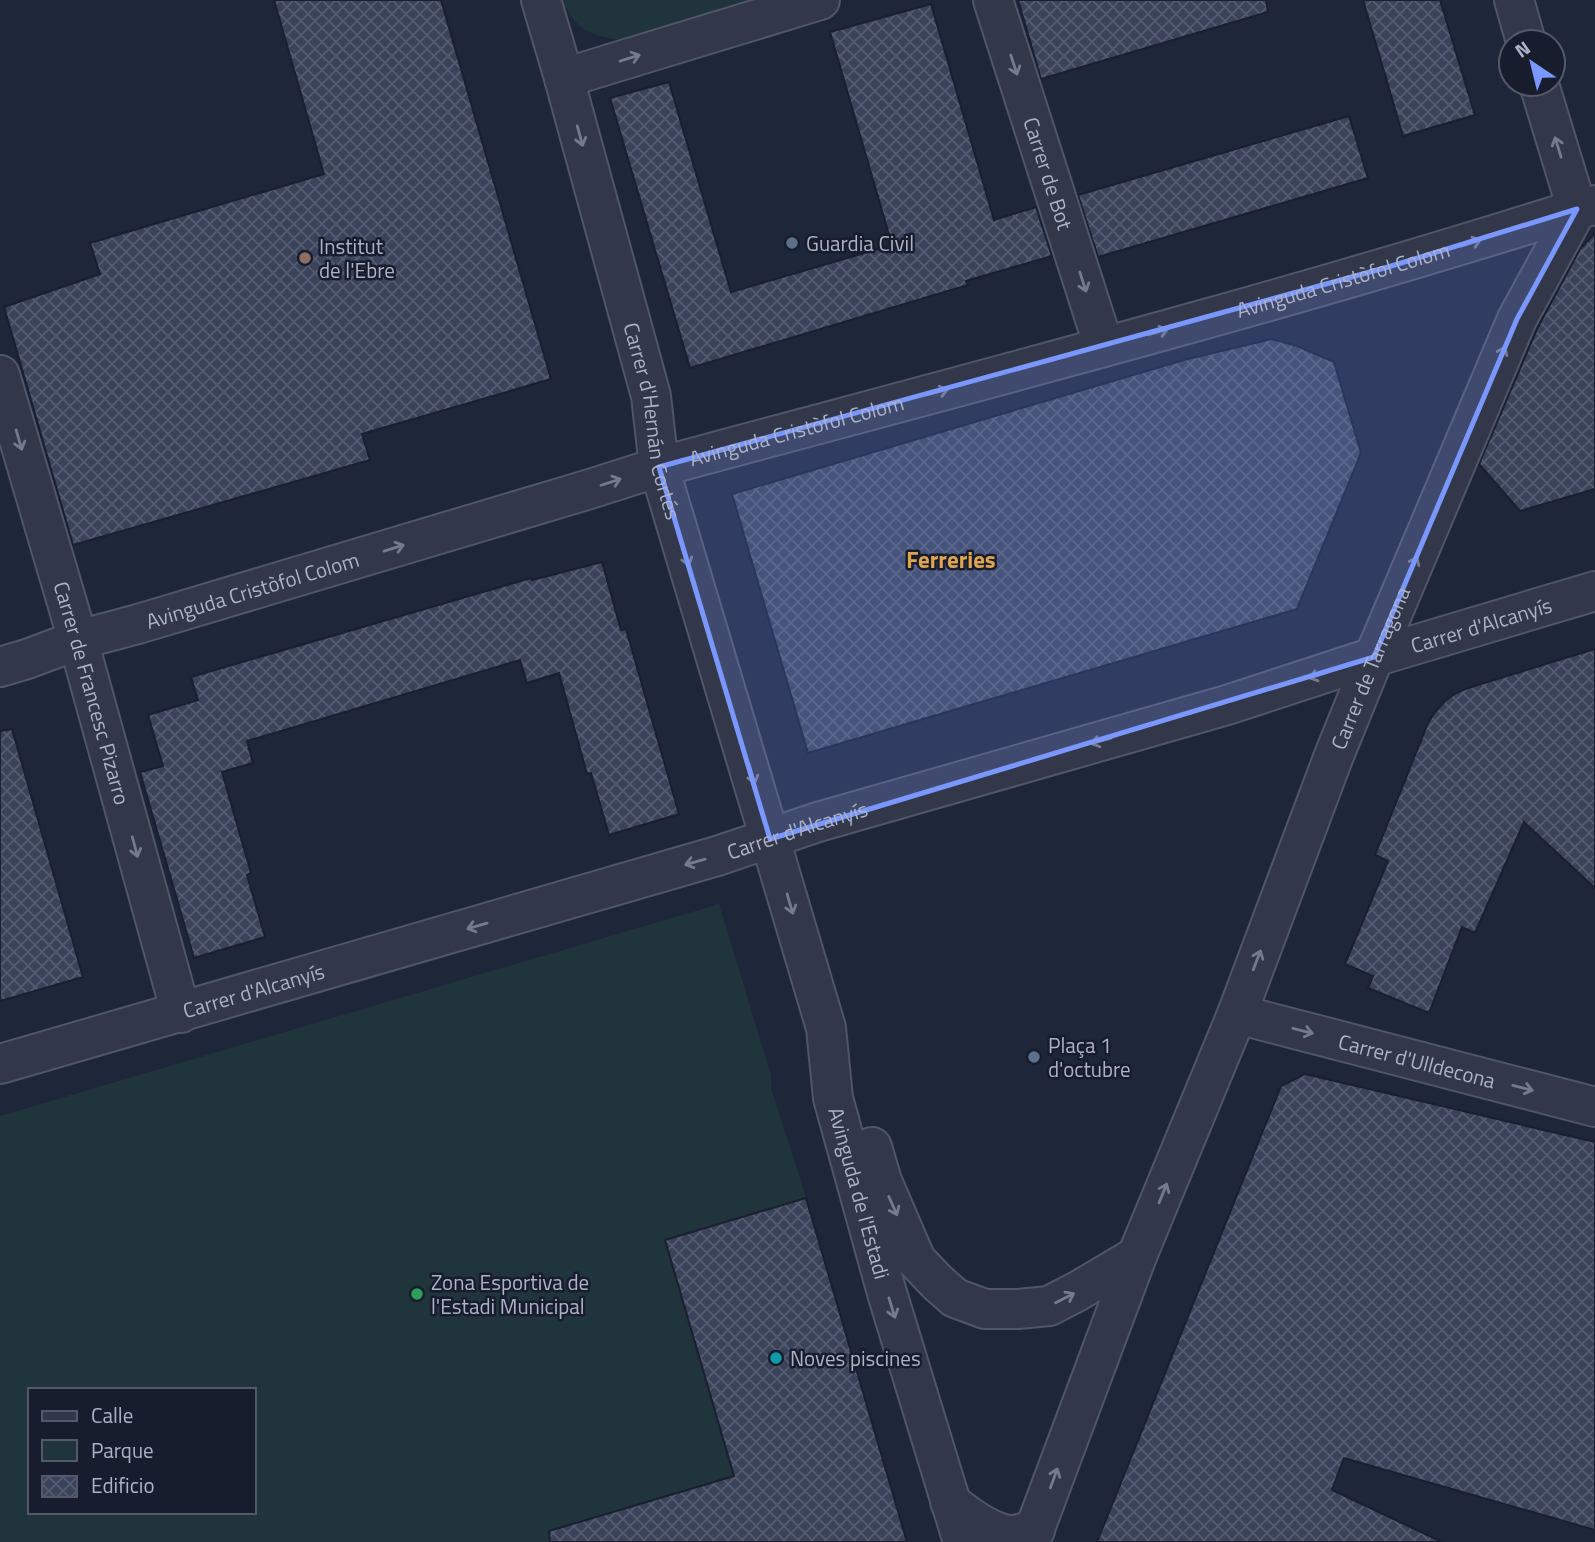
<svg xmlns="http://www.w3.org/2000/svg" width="1595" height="1542" viewBox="0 0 1595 1542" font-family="'Titillium Web',sans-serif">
<defs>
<pattern id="building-cross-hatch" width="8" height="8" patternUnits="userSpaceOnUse" patternTransform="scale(1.75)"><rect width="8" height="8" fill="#3a435a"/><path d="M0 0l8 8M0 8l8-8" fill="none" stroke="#545c70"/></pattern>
</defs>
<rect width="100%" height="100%" fill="#1e263a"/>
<!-- park -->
<path fill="#20343b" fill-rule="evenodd" d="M 563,0 L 762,0 L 630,41 C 600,38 574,33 563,0 Z
M 719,904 L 771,1075 L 771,1089 L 802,1184 L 907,1542 L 0,1542 L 0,1116 ZM 30,1390 L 254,1390 L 254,1512 L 30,1512 Z"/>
<!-- building -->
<path fill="url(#building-cross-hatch)" stroke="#1a1f31" stroke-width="2" d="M 274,0 L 441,0 L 551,379 L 362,434 L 370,460 L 73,545 L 4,307 L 100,274 L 90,243 L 324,174 Z
M 1018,0 L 1266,0 L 1268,12 L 1041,79 Z
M 1363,0 L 1440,0 L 1475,115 L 1403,136 Z
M 931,4 L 994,220 L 1036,207 L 1052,256 L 966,281 L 968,285 L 690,368 L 610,98 L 669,82 L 731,292 L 892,245 L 830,32 Z
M 1349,116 L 1368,178 L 1098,257 L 1078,195 Z
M 1595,233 L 1595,489 L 1520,511 L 1479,464 L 1537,329 L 1580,249 Z
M 1272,339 L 1297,346 L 1334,362 L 1361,453 L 1297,609 L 808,753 L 732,494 L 1184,360 Z
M 602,562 L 621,630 L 626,629 L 679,814 L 609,835 L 591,773 L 587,774 L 559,673 L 527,683 L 520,660 L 247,741 L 253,763 L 222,772 L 251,873 L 247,875 L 265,937 L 194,958 L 140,772 L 163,766 L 148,715 L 198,700 L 191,677 L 531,578 L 532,580 Z
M 1595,649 L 1595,888 L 1524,822 L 1475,933 L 1462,927 L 1429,1013 L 1368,988 L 1373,976 L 1345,964 L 1388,861 L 1375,855 L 1428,723 L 1435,712 L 1445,701 L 1456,693 L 1468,688 Z
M 12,729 L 83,977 L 0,1001 L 0,731 Z
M 1305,1074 L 1595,1142 L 1595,1530 L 1344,1458 L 1332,1490 L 1442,1542 L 1097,1542 L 1281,1086 Z
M 806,1198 L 907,1542 L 550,1542 L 549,1531 L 734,1476 L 665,1240 Z"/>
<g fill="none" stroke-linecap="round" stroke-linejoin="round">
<!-- minor casing -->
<g stroke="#505568" stroke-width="42">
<g id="minor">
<path id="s1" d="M 993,0 L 1104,347"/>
<path d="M 564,78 L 820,0"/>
<path id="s2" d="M 0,375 L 78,640 L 181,1013"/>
<path id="s3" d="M 770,839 L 826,1028 L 833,1098 L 887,1293 L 963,1542"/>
<path id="s4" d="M 1237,1014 L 1595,1107"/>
<path id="s5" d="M 0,1064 L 717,856 L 818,822 L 1227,705 L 1374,657 L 1595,591"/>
<path d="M 872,1147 L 882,1181 L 916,1260 L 937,1282 L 955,1298 L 985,1309 L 1018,1309 L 1049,1306 L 1078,1291 L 1137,1256"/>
<path d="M 950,1502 C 966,1515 991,1534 1012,1535 C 1019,1535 1028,1531 1035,1530"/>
<path id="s6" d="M 1030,1542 L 1137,1256 L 1237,1014 L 1333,758 L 1374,657 L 1517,319 L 1577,209"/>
</g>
</g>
<!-- tertiary casing -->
<g stroke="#505568" stroke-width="42">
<g id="tertiary">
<path id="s7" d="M 541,0 L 564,78 L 651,396 L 659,467 L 770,839"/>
<path d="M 1514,0 L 1526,42"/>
<path d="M 1539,84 L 1577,209"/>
<path id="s8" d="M 0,667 L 27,659 L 78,640 L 138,624 L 590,489 L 659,467 C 966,384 1274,305 1577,209 L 1595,205"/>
</g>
</g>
<!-- minor -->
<use href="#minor" stroke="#32384a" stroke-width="38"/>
<!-- tertiary -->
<use href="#tertiary" stroke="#32384a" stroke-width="38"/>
</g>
<!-- one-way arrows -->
<defs><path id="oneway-shaft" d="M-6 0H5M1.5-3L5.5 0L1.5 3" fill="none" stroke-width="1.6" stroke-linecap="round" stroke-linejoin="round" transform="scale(1.75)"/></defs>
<g stroke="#757b8f">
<use href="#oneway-shaft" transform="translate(630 58) rotate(-17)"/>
<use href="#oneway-shaft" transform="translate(1014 65) rotate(72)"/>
<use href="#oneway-shaft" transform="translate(580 136) rotate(75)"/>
<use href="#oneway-shaft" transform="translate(1558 147) rotate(-107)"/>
<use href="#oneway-shaft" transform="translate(1471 243) rotate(-18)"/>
<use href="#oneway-shaft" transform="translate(1083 282) rotate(72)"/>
<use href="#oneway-shaft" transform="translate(1158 332) rotate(-16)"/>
<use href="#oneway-shaft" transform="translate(1501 356) rotate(-67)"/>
<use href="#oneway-shaft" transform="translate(938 392) rotate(-15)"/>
<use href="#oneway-shaft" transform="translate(19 440) rotate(74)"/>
<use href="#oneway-shaft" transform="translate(611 482) rotate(-18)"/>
<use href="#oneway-shaft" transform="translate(394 548) rotate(-17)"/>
<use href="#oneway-shaft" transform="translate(686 556) rotate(73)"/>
<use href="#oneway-shaft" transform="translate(1413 566) rotate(-67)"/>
<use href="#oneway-shaft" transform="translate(1319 675) rotate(162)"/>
<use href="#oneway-shaft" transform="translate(1101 741) rotate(164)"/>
<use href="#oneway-shaft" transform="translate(752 774) rotate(74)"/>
<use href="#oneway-shaft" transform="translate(135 847) rotate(75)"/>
<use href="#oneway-shaft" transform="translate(695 862) rotate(164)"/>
<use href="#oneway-shaft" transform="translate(790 904) rotate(74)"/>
<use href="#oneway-shaft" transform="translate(477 926) rotate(164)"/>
<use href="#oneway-shaft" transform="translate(1257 960) rotate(-69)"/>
<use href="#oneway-shaft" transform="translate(1303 1031) rotate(14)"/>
<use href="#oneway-shaft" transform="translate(1523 1088) rotate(14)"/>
<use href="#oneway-shaft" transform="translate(1163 1193) rotate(-68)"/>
<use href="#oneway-shaft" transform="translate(893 1206) rotate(66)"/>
<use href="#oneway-shaft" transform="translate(1065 1298) rotate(-27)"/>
<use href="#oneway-shaft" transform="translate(892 1308) rotate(73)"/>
<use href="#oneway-shaft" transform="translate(1054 1478) rotate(-70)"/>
</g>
<!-- marked area -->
<path fill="#7997ff" fill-opacity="0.2" stroke="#7997ff" stroke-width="5" stroke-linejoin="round" d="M 1577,209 L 1517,319 L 1374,657 L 770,839 L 659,467 L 1388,267 Z"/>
<!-- markers -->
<g fill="#5c6f8a" stroke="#181d2e" stroke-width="2.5">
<circle cx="792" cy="243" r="7"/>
<circle cx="1034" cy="1057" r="7"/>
</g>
<circle fill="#8d6e63" stroke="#181d2e" stroke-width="2.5" cx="305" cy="258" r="7"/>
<circle fill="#2e9e5b" stroke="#181d2e" stroke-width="2.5" cx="417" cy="1294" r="7"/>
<circle fill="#0f9aa8" stroke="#181d2e" stroke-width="2.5" cx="776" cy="1358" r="7"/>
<g text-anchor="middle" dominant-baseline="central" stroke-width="5" stroke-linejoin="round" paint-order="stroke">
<!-- street labels -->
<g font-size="21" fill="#acb2c7" stroke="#181d2e">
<text stroke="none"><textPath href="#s1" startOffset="182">Carrer de Bot</textPath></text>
<text stroke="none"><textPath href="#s8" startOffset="1398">Avinguda Cristòfol Colom</textPath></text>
<text stroke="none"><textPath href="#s7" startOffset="436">Carrer d'Hernán Cortés</textPath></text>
<text stroke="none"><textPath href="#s8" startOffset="831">Avinguda Cristòfol Colom</textPath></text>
<text stroke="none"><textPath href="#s8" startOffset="264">Avinguda Cristòfol Colom</textPath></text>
<text stroke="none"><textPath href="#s5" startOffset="1545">Carrer d'Alcanyís</textPath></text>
<text stroke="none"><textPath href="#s6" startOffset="938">Carrer de Tarragona</textPath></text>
<text stroke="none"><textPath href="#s2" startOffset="331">Carrer de Francesc Pizarro</textPath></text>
<text stroke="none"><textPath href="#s5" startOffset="831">Carrer d'Alcanyís</textPath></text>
<text stroke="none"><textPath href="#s5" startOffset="264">Carrer d'Alcanyís</textPath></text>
<text stroke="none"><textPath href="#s4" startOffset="186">Carrer d'Ulldecona</textPath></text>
<text stroke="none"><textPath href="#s3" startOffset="366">Avinguda de l'Estadi</textPath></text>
</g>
<!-- poi labels -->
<g font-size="21" fill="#acb2c7" stroke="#181d2e" text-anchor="start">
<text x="806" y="243">Guardia Civil</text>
<text x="319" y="246">Institut<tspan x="319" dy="24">de l'Ebre</tspan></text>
<text x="1048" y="1045">Plaça 1<tspan x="1048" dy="24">d'octubre</tspan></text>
<text x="431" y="1282">Zona Esportiva de<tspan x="431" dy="24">l'Estadi Municipal</tspan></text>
<text x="790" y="1358">Noves piscines</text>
</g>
<!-- neighbourhood labels -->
<g font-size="23" font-weight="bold" fill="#dea450" stroke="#181d2e">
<text x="951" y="559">Ferreries</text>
</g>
</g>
<!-- legend -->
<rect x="28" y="1388" width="228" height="126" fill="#181d2e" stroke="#53596b" stroke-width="2"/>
<rect x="42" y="1411" width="35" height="10" fill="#32384a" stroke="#53596b" stroke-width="2"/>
<text x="91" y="1423" font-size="21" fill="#acb2c7">Calle</text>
<rect x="42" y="1440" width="35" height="21" fill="#20343b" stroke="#53596b" stroke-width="2"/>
<text x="91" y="1458" font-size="21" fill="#acb2c7">Parque</text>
<rect x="42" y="1476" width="35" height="21" fill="url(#building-cross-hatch)" stroke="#53596b" stroke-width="2"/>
<text x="91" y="1493" font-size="21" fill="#acb2c7">Edificio</text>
<!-- north arrow -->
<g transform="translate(1532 63) rotate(325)"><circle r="33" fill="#181d2e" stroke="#53596b" stroke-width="2"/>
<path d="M0-5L12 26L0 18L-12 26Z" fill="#7997ff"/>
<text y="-10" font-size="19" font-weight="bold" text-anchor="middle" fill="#acb2c7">N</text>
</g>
</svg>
